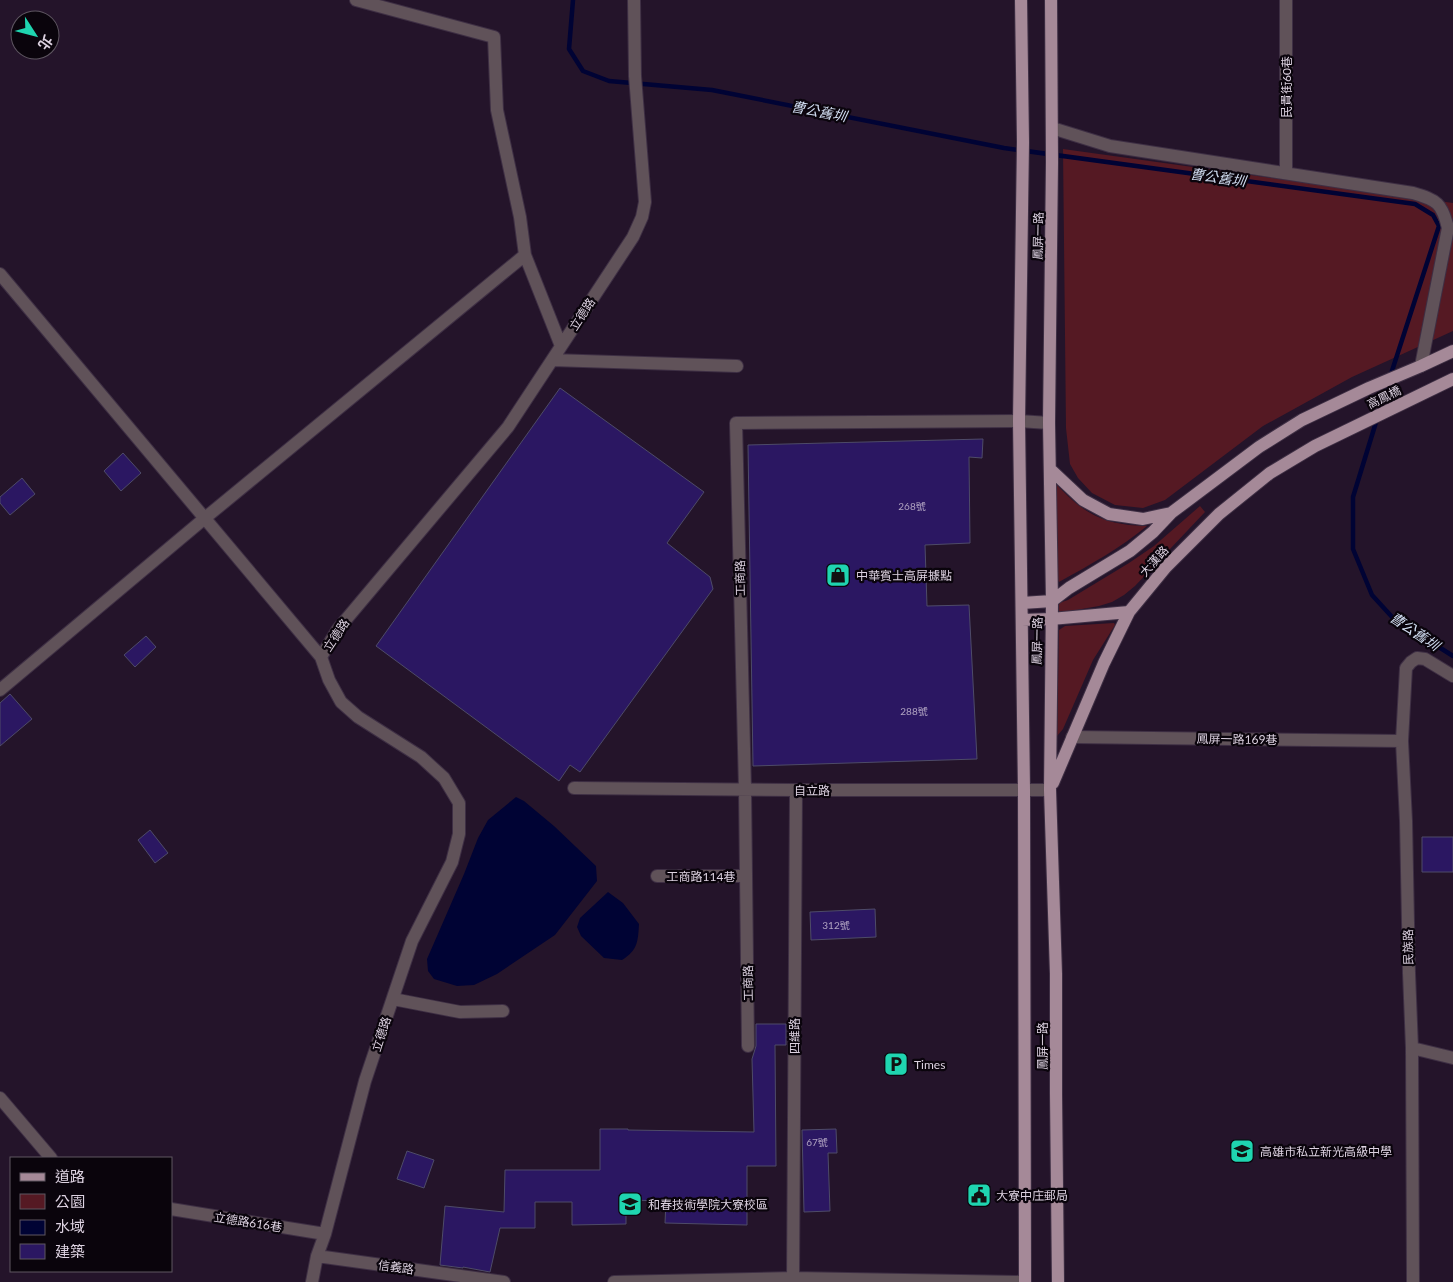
<svg xmlns="http://www.w3.org/2000/svg" width="1453" height="1282" viewBox="0 0 1453 1282" font-family="Lato,'Noto Sans TC',sans-serif">
<rect width="100%" height="100%" fill="#24142a"/>
<!-- green -->
<path fill="#551923" d="M 1063,149 L 1453,203 L 1453,331 L 1352,377 L 1263,426 L 1165,500 L 1143,508 L 1115,505 L 1092,493 L 1078,478 L 1070,464 L 1066,428 Z
M 1057,485 C 1085,515 1105,525 1147,526 C 1120,548 1090,565 1059,582 L 1057,579 Z
M 1200,506 L 1205,512 L 1135,586 L 1124,595 L 1112,602 L 1099,606 L 1059,613 L 1059,603 L 1068,600 L 1129,563 L 1154,546 Z
M 1114,623 L 1115,625 L 1093,660 L 1063,729 L 1057,736 L 1059,630 L 1065,626 Z"/>
<!-- water -->
<path fill="#000334" d="M 516,797 L 524,801 L 554,826 L 596,866 L 597,881 L 555,935 L 497,974 L 474,985 L 457,986 L 434,979 L 428,971 L 427,959 L 464,874 L 478,838 L 488,820 Z
M 608,892 L 623,903 L 639,924 C 638,941 638,950 622,960 L 604,958 L 581,936 L 577,927 L 580,918 Z"/>
<g fill="none" stroke-linecap="round" stroke-linejoin="round">
<!-- stream -->
<path stroke="#000334" stroke-width="4.5" d="M 573,0 L 569,49 L 583,71 L 609,81 L 712,90 L 1004,148 L 1415,204 L 1433,215 L 1439,226 L 1379,411
M 1377,419 L 1353,497 L 1353,549 L 1372,595 L 1393,618 L 1453,656"/>
</g>
<!-- building -->
<path fill="#2b1762" stroke="#4e4b68" d="M 560,388 L 704,492 L 667,543 L 710,577 L 713,589 L 580,772 L 570,765 L 559,781 L 376,646 Z
M 983,439 L 982,458 L 969,457 L 970,543 L 925,545 L 927,606 L 969,605 L 977,759 L 753,766 L 748,445 Z
M 123,453 L 141,473 L 121,491 L 104,471 Z
M 22,478 L 35,494 L 10,515 L 0,503 L 0,497 Z
M 146,636 L 156,647 L 135,667 L 124,655 Z
M 10,694 L 32,719 L 0,746 L 0,703 Z
M 150,830 L 168,853 L 155,863 L 138,840 Z
M 1422,837 L 1453,837 L 1453,872 L 1422,872 Z
M 875,909 L 876,937 L 811,940 L 810,912 Z
M 756,1024 L 786,1024 L 786,1045 L 775,1045 L 776,1166 L 747,1166 L 747,1225 L 665,1223 L 666,1201 L 626,1200 L 626,1224 L 572,1225 L 572,1202 L 535,1202 L 535,1228 L 500,1228 L 490,1272 L 463,1267 L 463,1268 L 440,1265 L 445,1206 L 504,1212 L 505,1170 L 600,1170 L 600,1129 L 628,1129 L 628,1130 L 754,1132 L 752,1059 L 756,1046 Z
M 836,1129 L 837,1153 L 828,1153 L 830,1211 L 804,1212 L 802,1130 Z
M 407,1151 L 434,1160 L 424,1188 L 397,1179 Z"/>
<g fill="none" stroke-linecap="round" stroke-linejoin="round">
<!-- street casing -->
<g stroke="#3e2f44" stroke-width="14">
<path id="street" d="M 356,0 L 494,37 L 497,110 L 520,217 L 525,255 L 561,346
M 1286,0 L 1286,173
M 1052,128 L 1110,146 L 1413,193 C 1437,200 1442,203 1448,228 L 1421,366
M 0,274 L 321,657
M 552,360 L 737,366
M 0,690 L 205,518 L 525,255
M 1072,737 L 1402,741
M 574,788 L 796,790 L 1050,790
M 657,876 L 746,876
M 393,999 L 460,1012 L 503,1011
M 748,1046 L 745,789 L 736,423 L 1019,421 L 1049,423
M 1412,1048 L 1453,1058
M 0,1098 L 51,1158
M 171,1209 L 325,1234
M 317,1256 L 504,1282
M 312,1282 L 317,1256 L 325,1234 L 365,1081 L 412,941 L 452,862 L 459,834 L 459,803 L 444,778 L 421,757 L 358,717 L 341,702 L 329,680 L 321,657 L 338,629 L 508,427 L 633,237 L 642,217 L 645,202 L 635,76 L 634,0
M 614,1282 L 793,1278 L 1025,1282
M 793,1282 L 796,790
M 1413,1282 L 1412,1048 L 1409,973 L 1406,821 L 1402,741 L 1406,668 L 1411,662 L 1417,658 L 1425,659 L 1453,676"/>
</g>
<!-- primary casing -->
<g stroke="#3e2f44" stroke-width="14">
<path id="primary" d="M 1021,0 L 1023,142 L 1019,421 L 1024,790 L 1025,1282
M 1051,0 L 1052,162 L 1049,423 L 1052,601 L 1050,790 L 1056,974 L 1056,1094 L 1058,1282
M 1050,469 L 1083,500 L 1109,514 L 1143,519 L 1171,513
M 1022,603 L 1052,601 L 1069,588 L 1130,551 L 1153,532 L 1171,513 L 1259,447 L 1302,420 L 1369,388 L 1421,366 L 1453,351
M 1022,620 L 1051,619 L 1129,612
M 1053,783 L 1104,663 L 1129,612 L 1166,567 L 1219,514 L 1270,473 L 1315,446 L 1453,379"/>
</g>
<!-- street -->
<use href="#street" stroke="#605259" stroke-width="12"/>
<!-- primary -->
<use href="#primary" stroke="#a58998" stroke-width="12"/>
</g>
<!-- icons -->
<defs>
<g id="shop-square" transform="scale(1.25)"><rect x="-9" y="-9" width="18" height="18" rx="4" fill="#1fd5b0" stroke="#0a040c"/><path d="M-5-2.5h2.3a2.7 3.5 0 0 1 5.4 0H5L5.5 6h-11ZM-1.5-2.5h3a1.5 2.3 0 0 0-3 0Z" fill="#111"/></g>
<g id="parking-square" transform="scale(1.25)"><rect x="-9" y="-9" width="18" height="18" rx="4" fill="#1fd5b0" stroke="#0a040c"/><path d="M-3.5-5.5H1a3.5 3.5 0 0 1 0 7H-1V5.5H-3.5ZM-1-3.4V-.6H.8a1.4 1.4 0 0 0 0-2.8Z" fill="#111"/></g>
<g id="school-square" transform="scale(1.25)"><rect x="-9" y="-9" width="18" height="18" rx="4" fill="#1fd5b0" stroke="#0a040c"/><path d="M0-5L7-2L0 1L-7-2ZM-4 1L0 2.5L4 1V4Q0 6-4 4Z" fill="#111"/></g>
<g id="civic-square" transform="scale(1.25)"><rect x="-9" y="-9" width="18" height="18" rx="4" fill="#1fd5b0" stroke="#0a040c"/><path d="M-.6-6.5H3V-4.5H.6V-3L4-1V1h2V6H-6V1h2V-1L-.6-3ZM-1.2 2.5V6h2.4V2.5Z" fill="#111"/></g>
<g id="university-square" transform="scale(1.25)"><rect x="-9" y="-9" width="18" height="18" rx="4" fill="#1fd5b0" stroke="#0a040c"/><path d="M0-5L7-2L0 1L-7-2ZM-4 1L0 2.5L4 1V4Q0 6-4 4Z" fill="#111"/></g>
</defs>
<g fill-rule="evenodd">
<use href="#shop-square" x="838" y="575"/>
<use href="#parking-square" x="896" y="1064"/>
<use href="#school-square" x="1242" y="1151"/>
<use href="#civic-square" x="979" y="1195"/>
<use href="#university-square" x="630" y="1204"/>
</g>
<g text-anchor="middle" dominant-baseline="central" stroke-width="4.5" stroke-linejoin="round" paint-order="stroke">
<!-- number labels -->
<g font-size="10" fill="#b0a3c1">
<text x="912" y="506">268號</text>
<text x="914" y="711">288號</text>
<text x="836" y="925">312號</text>
<text x="817" y="1142">67號</text>
</g>
<!-- street labels -->
<g font-size="12" fill="#ddd2e1" stroke="#0a040c">
<text transform="translate(1286 87) rotate(-90)">民貴街60巷</text>
<text transform="translate(1038 236) rotate(-89)">鳳屏一路</text>
<text transform="translate(582 314) rotate(-57)">立德路</text>
<text transform="translate(1384 397) rotate(-26)">高鳳橋</text>
<text transform="translate(1154 561) rotate(-48)">大漢路</text>
<text transform="translate(740 578) rotate(-91)">工商路</text>
<text transform="translate(336 635) rotate(-56)">立德路</text>
<text transform="translate(1037 641) rotate(-89)">鳳屏一路</text>
<text transform="translate(1237 739) rotate(1)">鳳屏一路169巷</text>
<text x="812" y="790">自立路</text>
<text x="701" y="876">工商路114巷</text>
<text transform="translate(1408 947) rotate(-91)">民族路</text>
<text transform="translate(748 983) rotate(-91)">工商路</text>
<text transform="translate(381 1034) rotate(-72)">立德路</text>
<text transform="translate(794 1036) rotate(-90)">四維路</text>
<text transform="translate(1042 1046) rotate(-90)">鳳屏一路</text>
<text transform="translate(248 1222) rotate(9)">立德路616巷</text>
<text transform="translate(396 1267) rotate(8)">信義路</text>
</g>
<!-- poi labels -->
<g font-size="12" fill="#ddd2e1" stroke="#0a040c" text-anchor="start">
<text x="856" y="575">中華賓士高屏據點</text>
<text x="914" y="1064">Times</text>
<text x="1260" y="1151">高雄市私立新光高級中學</text>
<text x="996" y="1195">大寮中庄郵局</text>
<text x="648" y="1204">和春技術學院大寮校區</text>
</g>
<!-- water labels -->
<g font-size="14" font-style="italic" fill="#cfdbef" stroke="#0a040c">
<text transform="translate(819 111) rotate(11)">曹公舊圳</text>
<text transform="translate(1218 177) rotate(8)">曹公舊圳</text>
<text transform="translate(1415 631) rotate(34)">曹公舊圳</text>
</g>
</g>
<!-- legend -->
<rect x="10" y="1157" width="162" height="115" fill="#0a040c" stroke="#5e5661"/>
<rect x="20" y="1173" width="25" height="8" fill="#a58998" stroke="#5e5661"/>
<text x="55" y="1182" font-size="15" fill="#ddd2e1">道路</text>
<rect x="20" y="1194" width="25" height="15" fill="#551923" stroke="#5e5661"/>
<text x="55" y="1207" font-size="15" fill="#ddd2e1">公園</text>
<rect x="20" y="1220" width="25" height="15" fill="#000334" stroke="#5e5661"/>
<text x="55" y="1232" font-size="15" fill="#ddd2e1">水域</text>
<rect x="20" y="1244" width="25" height="15" fill="#2b1762" stroke="#5e5661"/>
<text x="55" y="1257" font-size="15" fill="#ddd2e1">建築</text>
<!-- north arrow -->
<g transform="translate(35 35) rotate(126)"><circle r="24" fill="#0a040c" stroke="#5e5661"/>
<path d="M0-4L9 19L0 12L-9 19Z" fill="#1fd5b0"/>
<text y="-8" font-size="14" font-weight="bold" text-anchor="middle" fill="#ddd2e1">北</text>
</g>
</svg>
